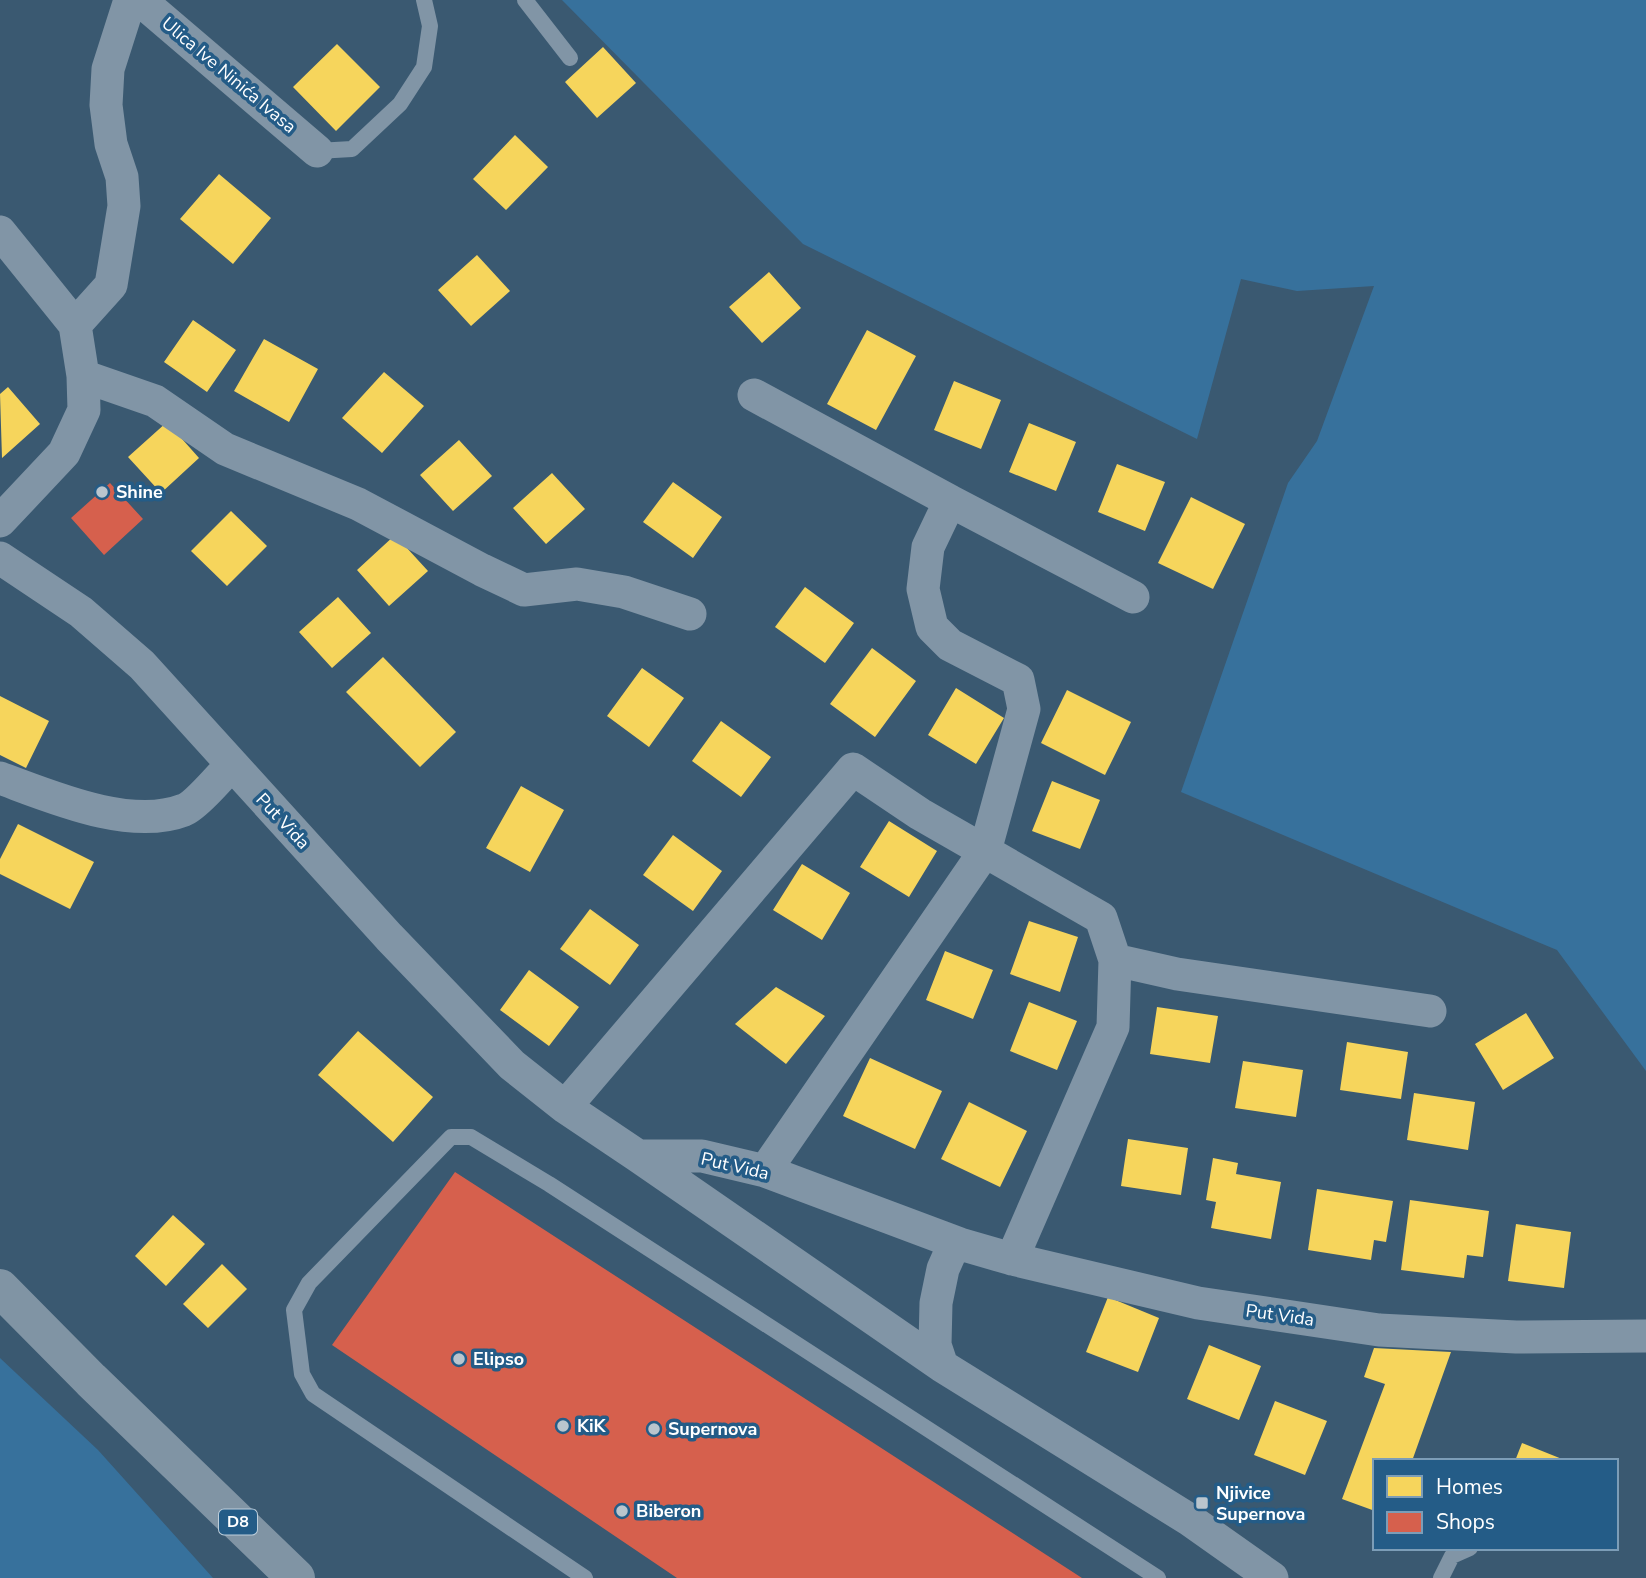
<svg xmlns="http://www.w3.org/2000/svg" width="1646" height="1578" viewBox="0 0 1646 1578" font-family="'Nunito Sans',sans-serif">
<rect width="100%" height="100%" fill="#3a5971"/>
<!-- green -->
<path fill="#37719c" d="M 562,0 L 1646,0 L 1646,1071 L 1557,950 L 1181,792 L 1288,483 L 1317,441 L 1374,286 L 1297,291 L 1241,279 L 1197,439 L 803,244 Z
M 0,1358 L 98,1450 L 213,1578 L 0,1578 Z"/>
<!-- homes -->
<path fill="#f6d55c" d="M 337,44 L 380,87 L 336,131 L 293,87 Z
M 603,47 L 636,83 L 597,118 L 565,82 Z
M 515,135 L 548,167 L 506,210 L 473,179 Z
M 219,174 L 271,218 L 233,264 L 180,219 Z
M 477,255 L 510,291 L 471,326 L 438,290 Z
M 769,272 L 801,308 L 762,343 L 729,307 Z
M 193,320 L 236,350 L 207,392 L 164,362 Z
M 867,330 L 916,356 L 876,430 L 827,404 Z
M 264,339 L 318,369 L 289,422 L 234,391 Z
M 384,372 L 424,406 L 382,453 L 342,418 Z
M 954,381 L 1001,400 L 981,449 L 934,430 Z
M 8,387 L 40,424 L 2,458 L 0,394 Z
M 167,422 L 199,458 L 161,493 L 128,457 Z
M 1029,423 L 1076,442 L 1056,491 L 1009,472 Z
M 459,440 L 492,476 L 453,511 L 420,475 Z
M 1117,464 L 1165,482 L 1145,531 L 1098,512 Z
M 552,473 L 585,509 L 546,544 L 513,508 Z
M 673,482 L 722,517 L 693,558 L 643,522 Z
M 1191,497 L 1245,524 L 1213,589 L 1158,563 Z
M 231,511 L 267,546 L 227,586 L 191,551 Z
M 395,535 L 428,571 L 389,606 L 357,570 Z
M 805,587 L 854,623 L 825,663 L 775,627 Z
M 338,597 L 371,633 L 332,668 L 299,632 Z
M 872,648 L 916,681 L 875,737 L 830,704 Z
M 383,657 L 456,732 L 420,767 L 346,692 Z
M 642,668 L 684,698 L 649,747 L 607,716 Z
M 956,688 L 1004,718 L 976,764 L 928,735 Z
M 1067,690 L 1131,722 L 1105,775 L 1041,743 Z
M 0,696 L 49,721 L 26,768 L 0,755 Z
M 721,721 L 771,757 L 741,797 L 692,761 Z
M 1052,781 L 1100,800 L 1080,849 L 1032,831 Z
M 521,786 L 564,810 L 530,872 L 486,848 Z
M 889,821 L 937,851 L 909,897 L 860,867 Z
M 18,824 L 94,862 L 70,909 L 0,874 L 0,859 Z
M 673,835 L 722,871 L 693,911 L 643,875 Z
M 802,864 L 850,893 L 822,940 L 773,910 Z
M 590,909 L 639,945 L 610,985 L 560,949 Z
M 1029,921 L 1078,937 L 1060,992 L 1010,974 Z
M 945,951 L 993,970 L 973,1019 L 926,1000 Z
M 529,970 L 579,1007 L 549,1046 L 500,1010 Z
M 776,987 L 825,1016 L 786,1064 L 735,1024 Z
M 1029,1002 L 1077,1021 L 1057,1070 L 1010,1051 Z
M 1157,1007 L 1218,1016 L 1210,1063 L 1150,1054 Z
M 1526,1013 L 1554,1058 L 1503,1090 L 1475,1044 Z
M 358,1031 L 433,1097 L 393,1142 L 318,1075 Z
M 1347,1042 L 1408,1052 L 1401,1099 L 1340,1090 Z
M 870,1058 L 942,1091 L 915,1149 L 843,1116 Z
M 1243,1061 L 1303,1070 L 1296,1117 L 1235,1108 Z
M 1414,1093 L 1475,1102 L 1468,1150 L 1407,1140 Z
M 969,1102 L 1027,1131 L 1000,1187 L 941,1159 Z
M 1128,1139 L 1188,1148 L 1181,1195 L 1121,1186 Z
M 1213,1158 L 1238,1163 L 1236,1174 L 1281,1182 L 1271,1239 L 1211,1228 L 1216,1202 L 1206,1200 Z
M 1317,1189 L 1393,1201 L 1386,1242 L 1374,1240 L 1371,1260 L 1308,1250 Z
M 1410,1200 L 1489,1211 L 1483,1257 L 1467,1255 L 1464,1278 L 1401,1270 Z
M 173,1215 L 205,1244 L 166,1286 L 135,1256 Z
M 1516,1224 L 1571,1232 L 1564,1288 L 1508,1281 Z
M 222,1264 L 247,1289 L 208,1328 L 183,1304 Z
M 1108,1297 L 1159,1318 L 1138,1372 L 1086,1352 Z
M 1209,1345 L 1261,1366 L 1239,1420 L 1187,1399 Z
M 1374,1348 L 1451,1352 L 1412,1461 L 1375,1461 L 1375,1511 L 1342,1499 L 1385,1384 L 1364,1377 Z
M 1275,1401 L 1327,1421 L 1305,1475 L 1254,1455 Z
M 1522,1443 L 1567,1461 L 1515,1461 Z"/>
<!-- shops -->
<path fill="#d6604d" d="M 110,483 L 143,519 L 104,555 L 71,518 Z
M 455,1172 L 1082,1578 L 677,1578 L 332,1345 Z"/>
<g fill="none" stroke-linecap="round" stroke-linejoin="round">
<!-- service -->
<path stroke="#8195a6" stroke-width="16" d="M 525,0 L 570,58
M 317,151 L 352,149 L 400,104 L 424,67 L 430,26 L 424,0
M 585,1578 L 313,1394 L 302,1374 L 294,1310 L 309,1283 L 451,1137 L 471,1137 L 549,1184 L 1158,1578
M 1441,1578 L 1452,1556 L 1470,1548"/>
<!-- minor -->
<path stroke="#8195a6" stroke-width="33" d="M 140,0 L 317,151
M 0,232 L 75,325
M 83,376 L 155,401 L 225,449 L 358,504 L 482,570 L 524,590 L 577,584 L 624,592 L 690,614
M 754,395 L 950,501
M 0,521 L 64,453 L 84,410 L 83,376 L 75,325 L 111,285 L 124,206 L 122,177 L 111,144 L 106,105 L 108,69 L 130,0
M 0,558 L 81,612 L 142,665 L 389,937 L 512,1065 L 565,1107 L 638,1156 L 942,1366 L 1190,1520 L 1272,1578
M 0,778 C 52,797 130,831 184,810 C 195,806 222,775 231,765
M 1115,960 L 1177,974 L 1430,1011
M 565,1107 L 853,769 L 920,814 L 1101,918 L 1115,960 L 1113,1027 L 1012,1259
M 638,1156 L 702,1156 L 765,1171 L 960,1244 L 1012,1259 L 1198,1303 L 1379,1330 L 1516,1337 L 1646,1336
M 765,1171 L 985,851 L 1024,709 L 1018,680 L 950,645 L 932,627 L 923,589 L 928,547 L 950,501 L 1133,597
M 942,1366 L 935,1345 L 936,1303 L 943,1269 L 951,1251 L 960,1244"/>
<!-- primary -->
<path stroke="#8094a4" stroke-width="38" d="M 0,1288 L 91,1380 L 296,1578"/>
</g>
<!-- markers -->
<g fill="#bac5cd" stroke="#245c87" stroke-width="2.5">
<circle cx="102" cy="492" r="7"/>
<circle cx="459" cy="1359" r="7"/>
<circle cx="563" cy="1426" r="7"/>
<circle cx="654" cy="1429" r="7"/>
<rect x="1195" y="1496" width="14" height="14" rx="3.5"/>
<circle cx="622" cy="1511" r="7"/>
</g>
<g text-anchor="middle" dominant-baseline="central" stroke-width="7" stroke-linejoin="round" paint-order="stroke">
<!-- shield labels -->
<rect fill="#245c87" stroke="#bdcedb" stroke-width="2" x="219" y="1509.5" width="38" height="25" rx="5"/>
<g font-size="16" font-weight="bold" fill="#fff">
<text x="238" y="1522">D8</text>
</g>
<!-- street labels -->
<g font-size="18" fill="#fff" stroke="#245c87">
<text transform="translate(229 75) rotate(40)">Ulica Ive Ninića Ivasa</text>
<text transform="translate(283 821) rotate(47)">Put Vida</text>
<text transform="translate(735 1166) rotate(13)">Put Vida</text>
<text transform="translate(1280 1315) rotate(8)">Put Vida</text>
</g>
<!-- poi labels -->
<g font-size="18" font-weight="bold" fill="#fff" stroke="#245c87" text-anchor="start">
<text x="116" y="492">Shine</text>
<text x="473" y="1359">Elipso</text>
<text x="577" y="1426">KiK</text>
<text x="668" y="1429">Supernova</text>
<text x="1216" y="1493">Njivice<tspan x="1216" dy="21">Supernova</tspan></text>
<text x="636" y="1511">Biberon</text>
</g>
</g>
<!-- legend -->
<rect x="1373" y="1459" width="245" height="91" fill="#245c87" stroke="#7c9db7" stroke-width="2"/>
<rect x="1387" y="1476" width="35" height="21" fill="#f6d55c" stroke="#7c9db7" stroke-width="2"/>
<text x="1436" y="1494" font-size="21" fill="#ffffff">Homes</text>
<rect x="1387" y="1512" width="35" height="21" fill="#d6604d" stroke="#7c9db7" stroke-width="2"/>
<text x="1436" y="1529" font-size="21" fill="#ffffff">Shops</text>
</svg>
